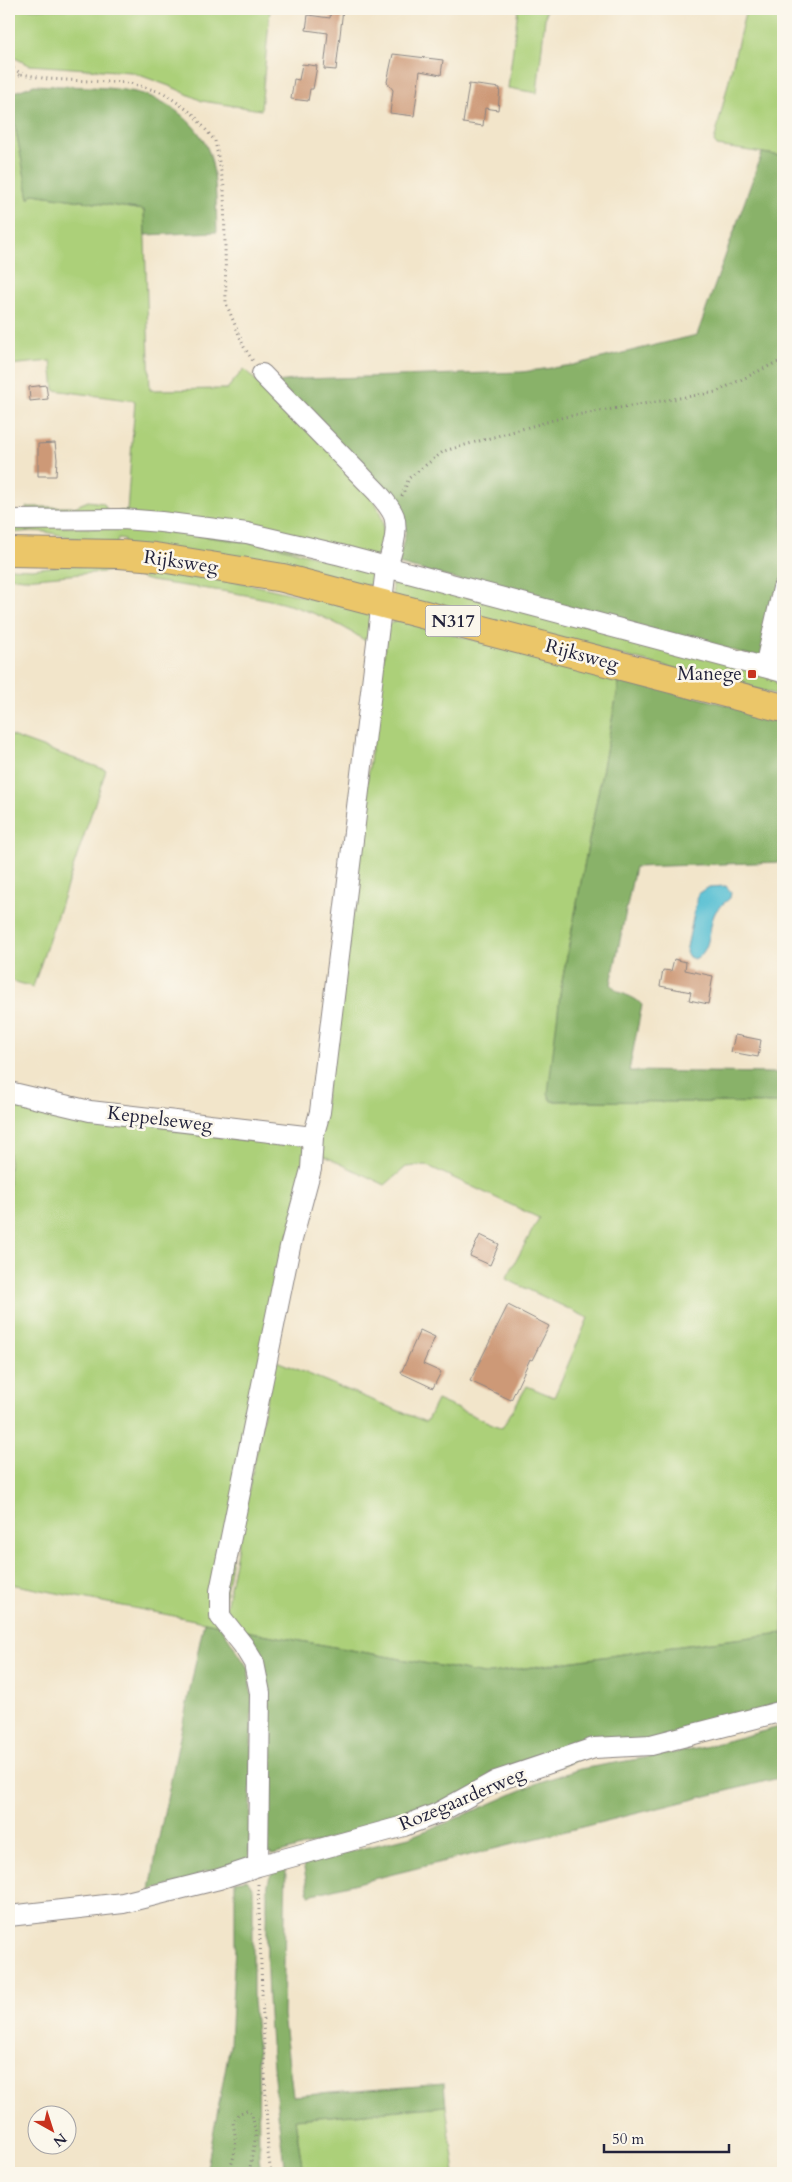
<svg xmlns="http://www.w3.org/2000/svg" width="792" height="2182" viewBox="0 0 792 2182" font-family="Cardo,serif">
<rect width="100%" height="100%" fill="#fbf7ec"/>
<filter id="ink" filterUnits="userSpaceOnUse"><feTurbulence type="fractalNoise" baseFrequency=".02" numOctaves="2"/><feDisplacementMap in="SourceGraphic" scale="10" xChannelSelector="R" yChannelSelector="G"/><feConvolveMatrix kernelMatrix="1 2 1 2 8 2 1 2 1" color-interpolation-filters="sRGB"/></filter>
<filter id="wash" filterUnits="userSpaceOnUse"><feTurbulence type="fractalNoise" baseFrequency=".0096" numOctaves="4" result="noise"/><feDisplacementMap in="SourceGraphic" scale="20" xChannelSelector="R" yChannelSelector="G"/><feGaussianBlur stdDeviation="1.12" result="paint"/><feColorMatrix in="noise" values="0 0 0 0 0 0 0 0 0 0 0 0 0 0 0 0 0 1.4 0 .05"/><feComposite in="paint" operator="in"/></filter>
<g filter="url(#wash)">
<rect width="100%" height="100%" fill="#f2e5ca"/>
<!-- green -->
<path fill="#acd079" stroke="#67795a" d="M 9,9 L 330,9 L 330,10 L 270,10 L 261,110 L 202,101 L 172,87 L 131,72 L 29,65 L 9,55 Z
M 518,9 L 546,9 L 537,93 L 508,88 Z
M 746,9 L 783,9 L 783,156 L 717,146 L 714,142 Z
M 9,95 L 29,198 L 33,194 L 144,210 L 150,390 L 227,389 L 244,369 L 369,490 C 384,518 389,530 375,560 L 27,512 L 26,507 L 74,507 L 88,501 L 103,503 L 108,511 L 127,511 L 135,401 L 54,390 L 51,361 L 9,365 Z
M 9,525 L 125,529 L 126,525 L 269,544 L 375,573 L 377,582 L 373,585 L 358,586 L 124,545 L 124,539 L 118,538 L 117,544 L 87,541 L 46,532 L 32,531 L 9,533 Z
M 123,564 L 200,573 L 369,611 C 375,623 372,630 367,642 C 301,595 227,593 151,581 C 141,579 132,572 122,571 Z
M 68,565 L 115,565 L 114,571 L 24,579 L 9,577 L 9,568 L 32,569 Z
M 391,574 L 783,676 L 783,696 L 393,598 Z
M 397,620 L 620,678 L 561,987 L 549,1098 L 551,1101 L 579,1101 L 783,1103 L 783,1633 L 672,1647 L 484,1674 L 240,1630 L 225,1613 L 274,1360 L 426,1422 L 437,1400 L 502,1428 L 527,1386 L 554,1397 L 588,1318 L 506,1279 L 539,1218 L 426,1165 L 406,1167 L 385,1185 L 318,1153 L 388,625 Z
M 9,735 L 106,770 L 33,987 L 9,980 Z
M 9,1100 L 298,1141 L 306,1149 L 220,1625 L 11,1584 L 9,1593 Z
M 446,2106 L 455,2173 L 303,2173 L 295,2119 Z"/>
<!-- forest -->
<path fill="#89b269" stroke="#566a52" d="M 34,85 C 65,87 121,85 149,96 C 176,106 204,130 211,159 C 217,183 216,208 217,232 L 145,235 L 144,210 L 33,194 L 29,199 L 9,94 Z
M 762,153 L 783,156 L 783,577 L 773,623 L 762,658 L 398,564 L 406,530 L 403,519 L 277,382 L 303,379 L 522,372 L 573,365 L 697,335 Z
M 620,678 L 783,719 L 783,862 L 635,867 L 611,984 C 619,996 633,994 642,1005 L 629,1071 L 777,1073 L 783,1042 L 783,1103 L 579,1101 L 551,1101 L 548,1093 L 561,987 Z
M 204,1622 L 220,1625 L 248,1668 L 252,1700 L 249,1861 L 222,1871 L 205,1871 L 190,1880 L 150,1891 L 158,1842 Z
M 240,1630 L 484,1674 L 672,1647 L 783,1633 L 783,1712 L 601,1751 L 477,1796 L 273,1855 L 267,1852 L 267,1708 Z
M 783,1726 L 783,1777 L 309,1895 L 303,1863 L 409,1837 L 446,1823 L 540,1782 L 580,1769 L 696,1749 Z
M 286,1867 L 283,2015 L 293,2096 L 444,2084 L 446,2106 L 295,2119 L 303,2173 L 285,2173 C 275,2091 265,2009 267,1925 C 268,1911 265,1890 270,1876 C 273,1870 281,1869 286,1867 Z
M 247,1879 L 253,1889 L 253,2000 L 258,2055 L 259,2157 L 261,2173 L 206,2173 L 230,2044 L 235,1946 L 235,1881 Z"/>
<!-- water -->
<path fill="#56bfd3" stroke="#3c7087" d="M 726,886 L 731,892 L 730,898 C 726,902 719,906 716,911 C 707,926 713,952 694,959 L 689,957 L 686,952 L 698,894 L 709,887 Z"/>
<g id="blocks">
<!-- building -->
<path fill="#cd9977" d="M 331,9 L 343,9 L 336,70 L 324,69 L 328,33 L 306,30 L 308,15 L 330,18 Z
M 393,54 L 443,60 L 441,75 L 420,71 L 414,116 L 390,113 L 393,90 L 387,82 Z
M 302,64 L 317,66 L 313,89 L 310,89 L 308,101 L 291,99 L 294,79 L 299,80 Z
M 469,84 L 500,88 L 498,110 L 485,108 L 483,126 L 463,123 Z
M 46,385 L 48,399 L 30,401 L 29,387 Z
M 55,443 L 57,459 L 56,476 L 38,476 L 38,444 Z
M 674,959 L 686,962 L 685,970 L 713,976 L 708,1004 L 689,1000 L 691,992 L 660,986 L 663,970 L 671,971 Z
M 735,1035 L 761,1040 L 758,1057 L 731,1052 Z
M 480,1235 L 499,1244 L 490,1265 L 470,1256 Z
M 508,1305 L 549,1326 L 532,1360 L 530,1359 L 511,1400 L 470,1381 Z
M 420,1330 L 435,1337 L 423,1364 L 441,1372 L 433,1388 L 401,1373 Z"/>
</g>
</g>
<g filter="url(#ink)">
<use href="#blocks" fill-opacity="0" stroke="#8a8482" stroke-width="1"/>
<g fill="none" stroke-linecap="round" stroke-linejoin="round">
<!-- minor casing -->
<g stroke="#8a8482" stroke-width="22">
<path id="minor" d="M 9,520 L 123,519 L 161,522 L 247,533 L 341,555 L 783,672
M 765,667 L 783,588
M 9,1092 L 90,1111 L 313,1137
M 258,1866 L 260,1693 L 254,1663 L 243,1645 L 220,1616 L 220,1591 L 290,1247 L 311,1169 L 313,1137 L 320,1112 L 386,568 C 392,553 399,532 394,516 C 391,508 383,499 377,492 L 262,374
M 9,1916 L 123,1903 L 219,1879 L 258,1866 L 404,1826 L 438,1813 L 496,1781 L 594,1748 L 651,1745 L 783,1711"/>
</g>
<!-- primary casing -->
<g stroke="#8a8482" stroke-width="30">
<path id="primary" d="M 9,552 L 119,554 L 155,557 L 283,578 L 783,708"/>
</g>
<!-- path -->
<path stroke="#8a8482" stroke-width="3" stroke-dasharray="1 4" stroke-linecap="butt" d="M 9,66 L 22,74 L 48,79 L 130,83 L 164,93 L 193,114 L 215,141 L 224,187 L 226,303 L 244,347 L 253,361
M 9,78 L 22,74
M 402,496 L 409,478 L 444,451 L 564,417 L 716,392 L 775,363 L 783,361
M 258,1884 L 268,2153 L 271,2173
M 228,2173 C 236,2155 237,2142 233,2123 L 238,2114 L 247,2110 L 252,2114 L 256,2135 L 249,2173"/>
<!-- minor -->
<use href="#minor" stroke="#fff" stroke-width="20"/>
<!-- primary -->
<use href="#primary" stroke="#ebc669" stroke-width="28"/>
</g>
</g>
<!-- markers -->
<rect fill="#c8321e" stroke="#fbf7ec" stroke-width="2" x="747" y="669" width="10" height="10" rx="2.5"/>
<g text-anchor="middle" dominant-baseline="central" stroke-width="5" stroke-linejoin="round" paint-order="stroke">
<!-- shield labels -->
<rect fill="#fbf7ec" stroke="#636270" stroke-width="1" x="425.5" y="605.5" width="55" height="31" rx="4"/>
<g font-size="18" font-weight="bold" fill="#22223b">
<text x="453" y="621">N317</text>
</g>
<!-- street labels -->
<g font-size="19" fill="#22223b" stroke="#fbf7ec">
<text transform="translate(181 562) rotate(8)">Rijksweg</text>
<text transform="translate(582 655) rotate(15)">Rijksweg</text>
<text transform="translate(160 1119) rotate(7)">Keppelseweg</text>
<text transform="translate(462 1799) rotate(-23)">Rozegaarderweg</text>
</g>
<!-- poi labels -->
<g font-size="19" fill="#22223b" stroke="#fbf7ec" text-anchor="end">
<text x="742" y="674">Manege</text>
</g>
</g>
<!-- margin -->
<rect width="792" height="2182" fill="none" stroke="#fbf7ec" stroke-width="30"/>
<!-- north arrow -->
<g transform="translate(52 2130) rotate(141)"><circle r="24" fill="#fbf7ec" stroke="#a4a2a5"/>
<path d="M0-4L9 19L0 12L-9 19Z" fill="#c8321e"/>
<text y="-8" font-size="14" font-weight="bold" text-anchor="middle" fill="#22223b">N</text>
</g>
<!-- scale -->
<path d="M604 2144v8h125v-8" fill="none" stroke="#22223b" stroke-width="2.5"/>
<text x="612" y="2144" font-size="15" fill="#22223b" stroke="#fbf7ec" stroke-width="4" paint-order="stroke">50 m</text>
</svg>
